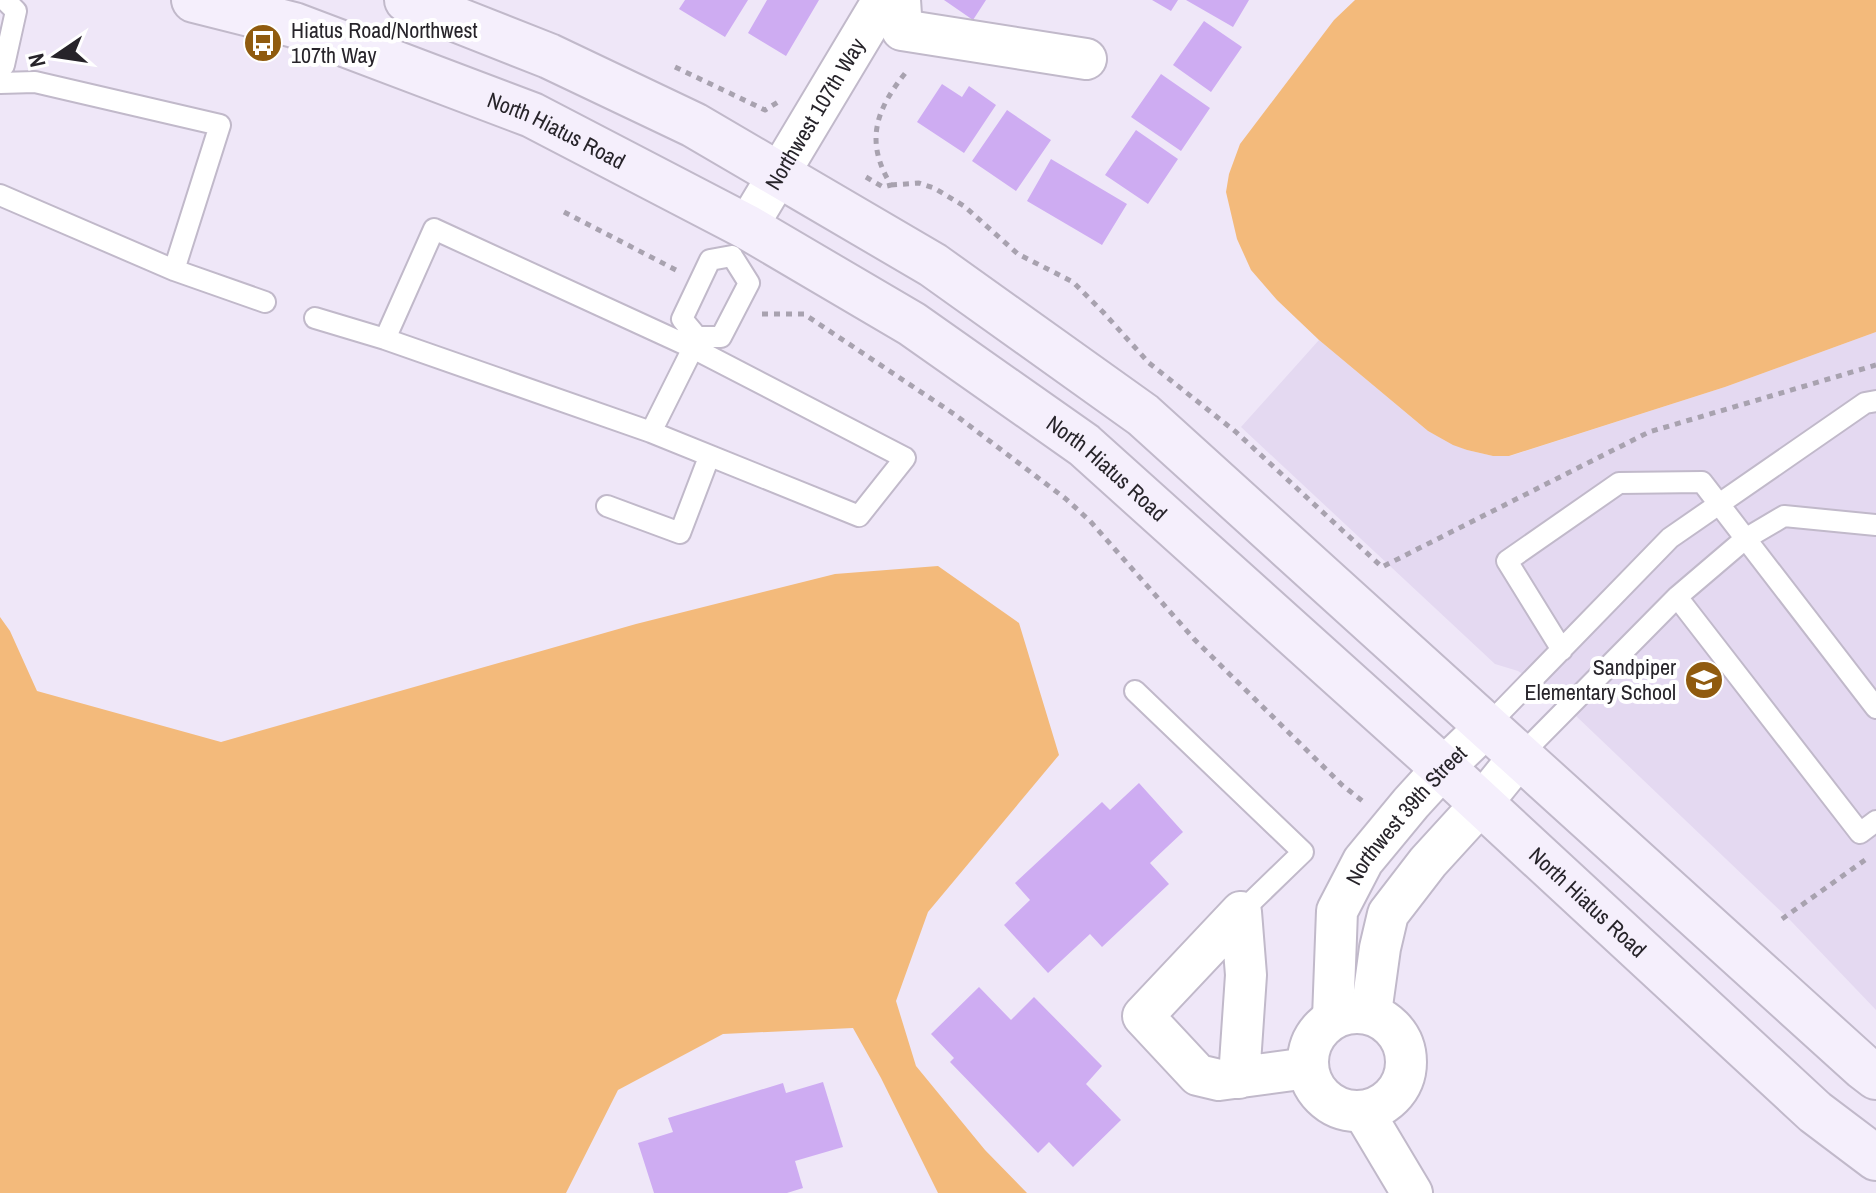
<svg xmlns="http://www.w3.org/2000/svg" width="1876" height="1193" viewBox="0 0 1876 1193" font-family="'Archivo Narrow',sans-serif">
<rect width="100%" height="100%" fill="#efe7f8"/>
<!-- built -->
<path fill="#e4d9f1" d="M 1876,332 L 1876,1010 L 1790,920 L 1575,715 L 1545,689 L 1518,671 L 1495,664 L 1241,427 L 1319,340 L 1428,431 L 1467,450 L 1493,456 L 1510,456 L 1725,387 Z"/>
<!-- water -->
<path fill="#f3ba7b" d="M 1355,0 L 1876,0 L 1876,332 L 1725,387 L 1509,456 L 1493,456 L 1467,450 L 1453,445 L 1428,431 L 1319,340 L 1277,300 L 1251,270 L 1237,239 L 1226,192 L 1229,174 L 1240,144 L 1334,20 Z
M 938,566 L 1019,623 L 1059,755 L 928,912 L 896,1001 L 916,1066 L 985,1150 L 1027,1193 L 938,1193 L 881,1078 L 853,1028 L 723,1034 L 618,1090 L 566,1193 L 0,1193 L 0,617 L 10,631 L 37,691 L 221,742 L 636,624 L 835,574 Z"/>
<!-- building -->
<path fill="#ceacf2" d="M 685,0 L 748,0 L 725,37 L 679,9 Z
M 767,0 L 819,0 L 786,56 L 748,33 Z
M 944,0 L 986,0 L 973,20 Z
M 1152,0 L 1178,0 L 1171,11 Z
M 1186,0 L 1249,0 L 1233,27 Z
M 1204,21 L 1242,47 L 1211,92 L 1173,65 Z
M 1161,74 L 1210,108 L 1181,151 L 1131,117 Z
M 942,84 L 962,97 L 969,86 L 996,105 L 964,153 L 917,122 Z
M 1007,110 L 1051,140 L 1016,191 L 972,161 Z
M 1136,130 L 1178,159 L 1148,204 L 1105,175 Z
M 1051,159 L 1127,204 L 1102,245 L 1027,201 Z
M 1139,783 L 1183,832 L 1150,863 L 1169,884 L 1102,947 L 1090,934 L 1048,973 L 1004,925 L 1030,900 L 1015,883 L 1102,802 L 1110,810 Z
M 979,987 L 1011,1020 L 1034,997 L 1102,1066 L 1086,1084 L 1121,1120 L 1073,1167 L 1049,1142 L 1038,1153 L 950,1062 L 954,1058 L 931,1034 Z
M 823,1082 L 843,1147 L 795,1161 L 803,1188 L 787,1193 L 654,1193 L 638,1143 L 673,1132 L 668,1118 L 783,1083 L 786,1093 Z"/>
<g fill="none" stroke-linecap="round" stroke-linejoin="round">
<!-- service casing -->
<g stroke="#c1b9ca" stroke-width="24">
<path id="service" d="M 0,66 L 4,65 L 16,11 L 5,0
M 0,83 L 35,82 L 220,125 L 174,270
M 0,195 L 174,270 L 265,302
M 315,318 L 385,339 L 434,229 L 693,348 L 697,337
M 697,337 L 721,337 L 749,283 L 732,256
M 697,337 L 682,319 L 710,260 L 732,256
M 385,339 L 651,432 L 859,516 L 905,458 L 693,348 L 651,432
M 607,506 L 680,533 L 709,457
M 1677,597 L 1860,833 L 1876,821
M 1562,650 L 1507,561 L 1619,483 L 1702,482 L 1876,708
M 1135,691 L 1303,852 L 1241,912
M 1486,727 L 1670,538 L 1865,403 L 1876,401
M 1519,757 L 1677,597 L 1745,539 L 1784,516 L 1876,525"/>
</g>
<!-- minor casing -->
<g stroke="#c1b9ca" stroke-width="44">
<g id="minor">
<path d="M 900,0 L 902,30 L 1086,59"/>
<path id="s1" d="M 747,227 L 883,0"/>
<circle cx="1357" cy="1062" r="49"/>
<path d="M 1371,1013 L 1380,948 L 1388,914 L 1428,862 L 1481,804 L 1519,757"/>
<path id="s2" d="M 1333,1018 L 1337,911 L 1363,861 L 1411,803 L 1443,768 L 1486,727"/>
<path d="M 1239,1078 L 1246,975 L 1241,912 L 1143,1016 L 1198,1075 L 1219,1080 L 1308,1068"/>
<path d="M 1363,1111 L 1412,1193"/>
</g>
</g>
<!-- secondary casing -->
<g stroke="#c1b9ca" stroke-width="48">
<g id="secondary">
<path id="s3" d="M 194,0 L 294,25 L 532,115 L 747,227 L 912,324 L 1084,445 L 1443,768 L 1815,1112 L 1876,1158"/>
<path d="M 407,0 L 549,56 L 694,125 L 933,265 L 1143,415 L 1863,1067 L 1876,1077"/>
</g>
</g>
<!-- path -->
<path stroke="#a8a2af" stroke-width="5" stroke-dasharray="6 6" stroke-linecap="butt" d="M 675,67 L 765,110 L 778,102
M 866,177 L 883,187 L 891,185 C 864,141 876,109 907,71
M 891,185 L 919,183 L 934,188 L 964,206 L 1018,254 L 1073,282 L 1103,312 L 1149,363 L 1236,432 L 1382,567 L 1649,432 L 1876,365
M 564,212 L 678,271
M 762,314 L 804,314 L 954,414 L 1066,499 L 1090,521 L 1194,639 L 1342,785 L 1365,803
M 1782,919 L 1865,860"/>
<!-- service -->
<use href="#service" stroke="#fff" stroke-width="20"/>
<!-- minor -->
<use href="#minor" stroke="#fff" stroke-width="40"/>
<!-- secondary -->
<use href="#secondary" stroke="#f5effc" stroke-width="44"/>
</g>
<!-- icons -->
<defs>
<g id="bus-disc" transform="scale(2)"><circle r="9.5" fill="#905b0f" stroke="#fff"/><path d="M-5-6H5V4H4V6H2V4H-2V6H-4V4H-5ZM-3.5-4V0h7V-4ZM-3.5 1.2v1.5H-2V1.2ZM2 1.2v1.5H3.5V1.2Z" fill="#fff"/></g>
<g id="school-disc" transform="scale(2)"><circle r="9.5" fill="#905b0f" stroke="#fff"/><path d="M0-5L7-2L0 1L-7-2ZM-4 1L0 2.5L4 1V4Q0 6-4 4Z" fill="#fff"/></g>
</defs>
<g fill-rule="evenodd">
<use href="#bus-disc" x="263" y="43"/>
<use href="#school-disc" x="1704" y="680"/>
</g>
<g text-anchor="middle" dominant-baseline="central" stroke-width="8" stroke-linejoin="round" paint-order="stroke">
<!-- poi labels -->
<g font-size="22" fill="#27242a" stroke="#fff" text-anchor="start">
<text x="291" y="30">Hiatus Road/Northwest<tspan x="291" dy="25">107th Way</tspan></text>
<text x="1676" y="667" text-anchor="end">Sandpiper<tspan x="1676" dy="25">Elementary School</tspan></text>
</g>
<!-- street labels -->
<g font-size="22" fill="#27242a" stroke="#fff">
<text stroke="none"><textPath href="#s1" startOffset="132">Northwest 107th Way</textPath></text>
<text stroke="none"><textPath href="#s3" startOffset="386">North Hiatus Road</textPath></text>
<text stroke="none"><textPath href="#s3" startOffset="1034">North Hiatus Road</textPath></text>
<text stroke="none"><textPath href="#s2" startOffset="226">Northwest 39th Street</textPath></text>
<text stroke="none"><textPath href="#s3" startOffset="1682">North Hiatus Road</textPath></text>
</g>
</g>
<!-- north arrow -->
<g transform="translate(56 56) rotate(257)" stroke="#ffffff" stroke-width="6" paint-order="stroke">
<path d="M0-6L14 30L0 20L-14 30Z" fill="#27242a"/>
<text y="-12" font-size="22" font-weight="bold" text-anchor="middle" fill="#27242a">N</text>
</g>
</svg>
